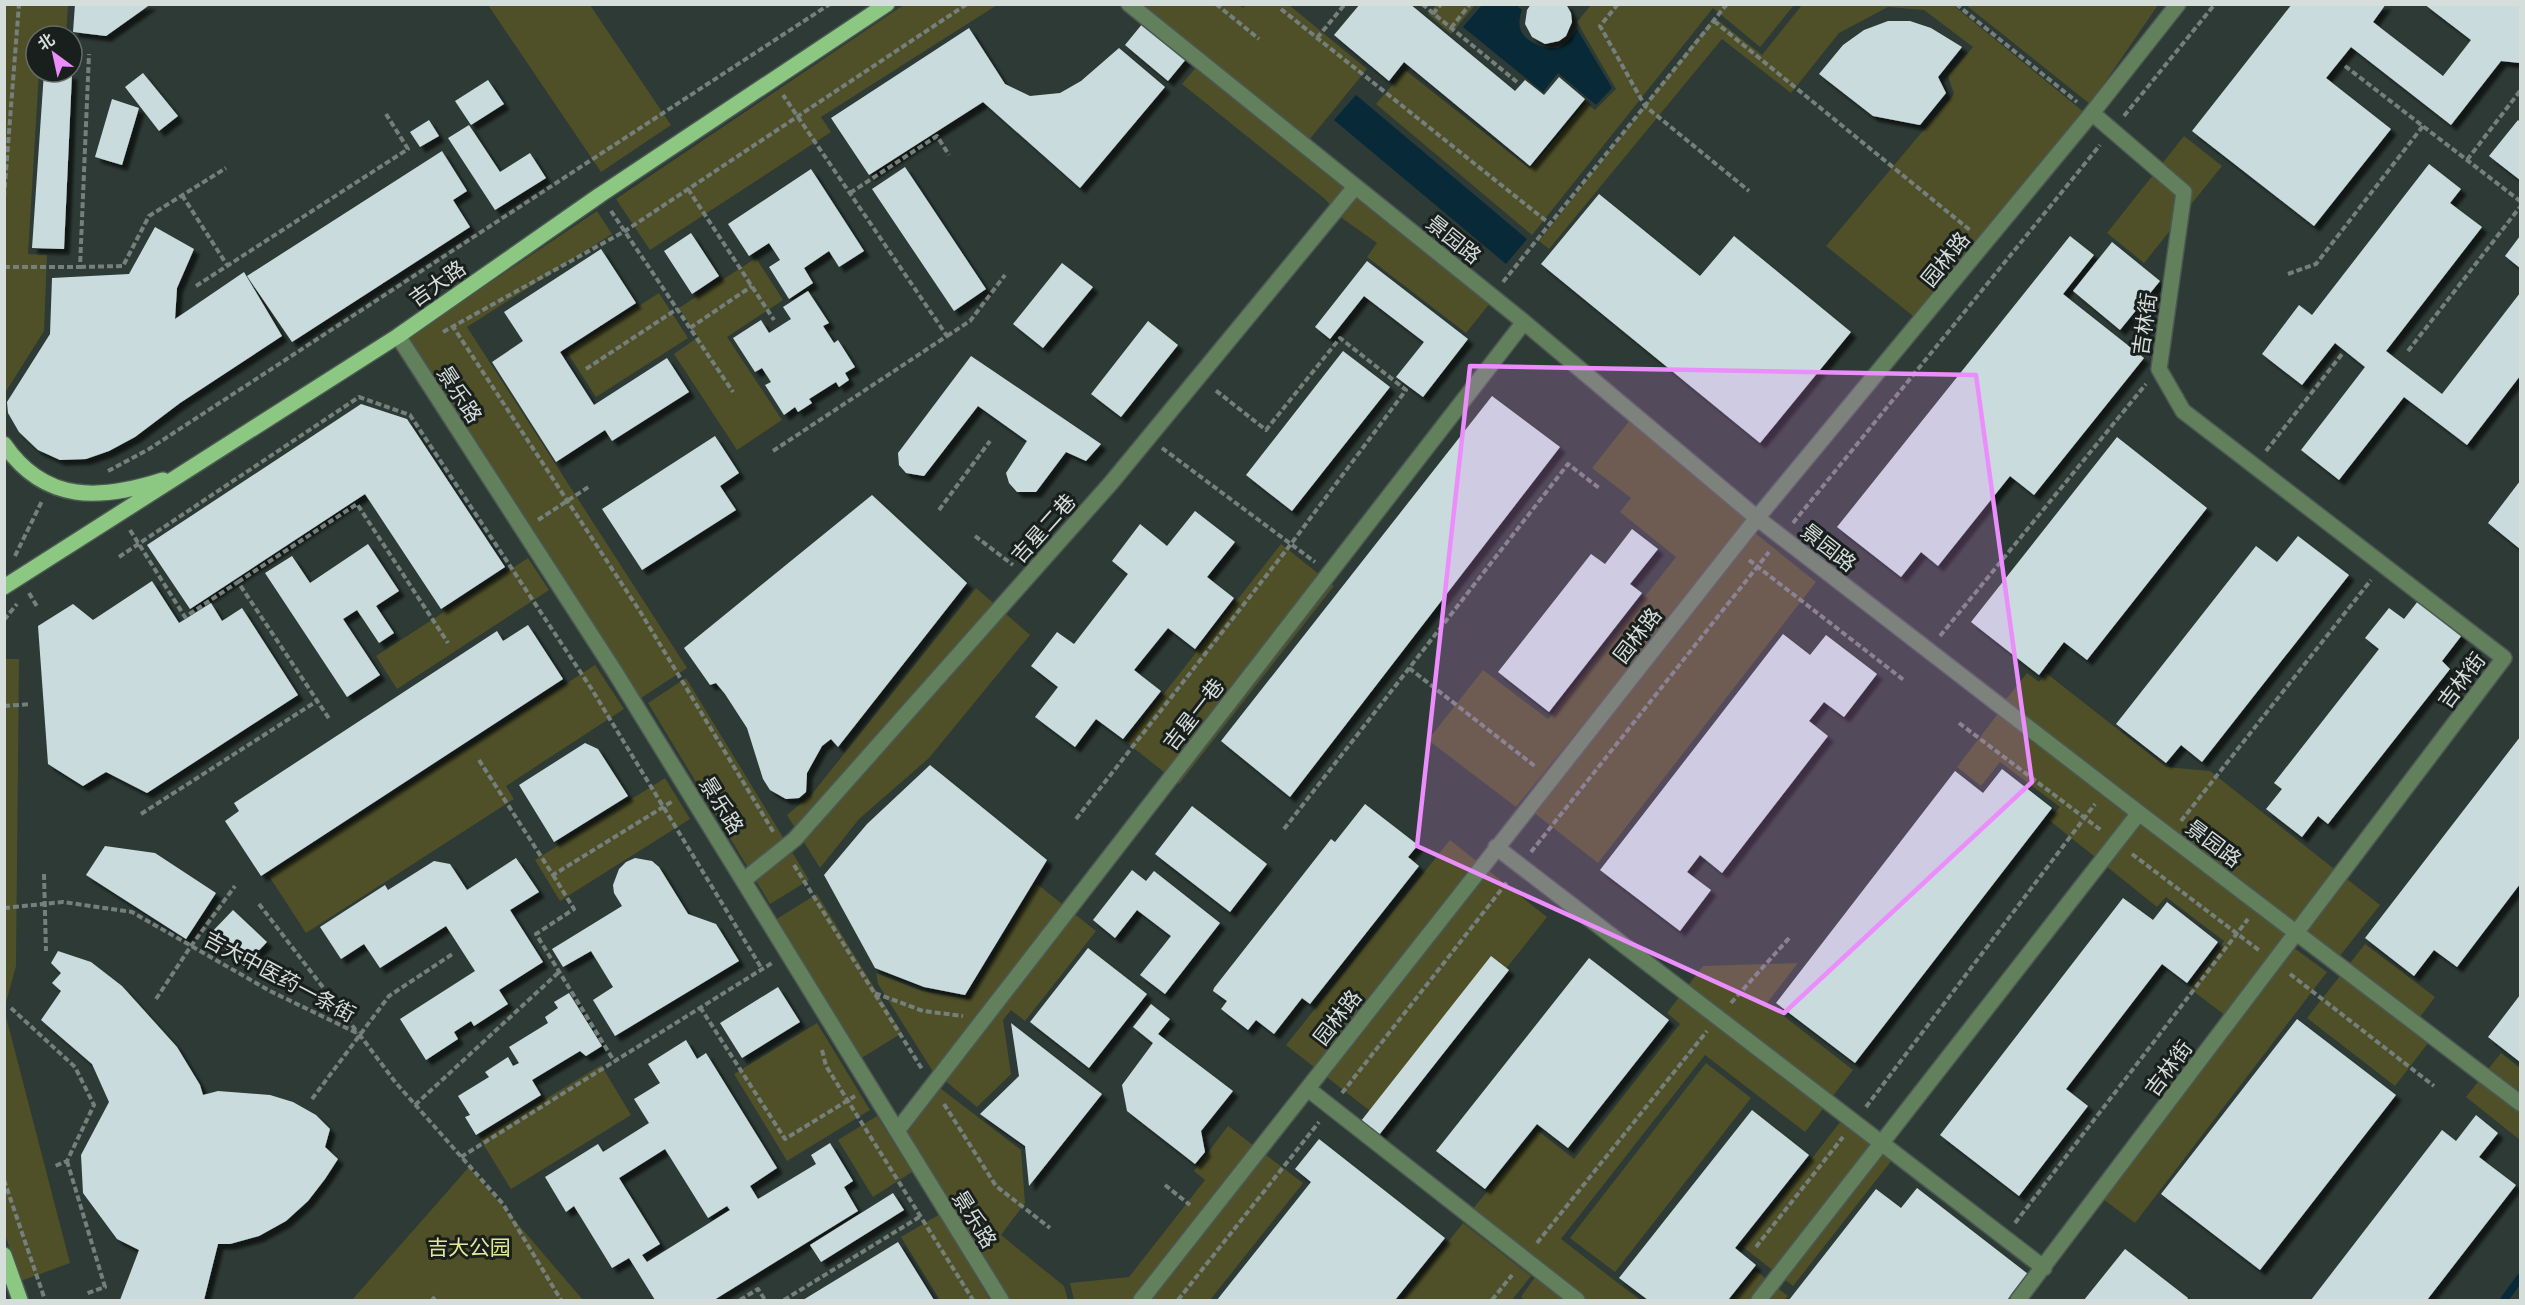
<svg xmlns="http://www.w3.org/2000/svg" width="2525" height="1305" viewBox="0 0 2525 1305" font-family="Manrope,'Noto Sans SC',sans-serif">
<defs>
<filter id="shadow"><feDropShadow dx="5.5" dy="5.5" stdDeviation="1.5" flood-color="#0009"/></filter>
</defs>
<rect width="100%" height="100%" fill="#2d3a35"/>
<!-- green -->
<path fill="#4f5028" d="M 5,4 L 68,5 L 66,36 L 36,36 L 36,72 L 39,72 L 28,254 L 47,255 L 44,331 L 5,393 Z
M 905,4 L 997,5 L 821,117 L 831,132 L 650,250 L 616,199 Z
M 1237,4 L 1243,8 L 1246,5 L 1289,5 L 1367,69 L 1309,140 L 1140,5 Z
M 488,5 L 590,5 L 671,125 L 601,172 Z
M 1436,5 L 1436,4 L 1475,5 L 1451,34 L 1428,14 Z
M 1591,5 L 1794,5 L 1760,47 L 1713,8 L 1532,235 L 1376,104 L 1405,70 L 1530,169 L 1586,103 L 1595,110 L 1616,89 L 1577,22 Z
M 1802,5 L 1953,5 L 2085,113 L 1913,316 L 1826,246 L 1954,94 L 1948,76 L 1973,47 L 1924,10 L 1888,7 L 1839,33 L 1791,93 L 1722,39 L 1549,249 L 1539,241 L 1714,17 L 1762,55 Z
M 1966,5 L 2158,5 L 2090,104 Z
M 1197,66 L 1490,303 L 1466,333 L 1367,257 L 1377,243 L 1339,216 L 1325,199 L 1182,84 Z
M 2184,136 L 2222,166 L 2144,263 L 2107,233 Z
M 597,211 L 612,234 L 467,327 L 687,668 L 641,698 L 409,337 Z
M 756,258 L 783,300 L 727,337 L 782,420 L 737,450 L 674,354 L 698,337 L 679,308 Z
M 659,293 L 688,338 L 596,397 L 567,352 Z
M 1630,420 L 1750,520 L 1516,807 L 1428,740 L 1483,670 L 1548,719 L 1676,557 L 1620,512 L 1631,498 L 1592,468 Z
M 1755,533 L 1816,582 L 1598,863 L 1533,812 Z
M 1281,544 L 1334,586 L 1179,784 L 1126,742 Z
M 528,558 L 549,590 L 397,689 L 376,656 Z
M 976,588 L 1030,635 L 929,758 L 859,819 L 820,868 L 787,815 L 812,794 Z
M 5,659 L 19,659 L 16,966 L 5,1006 Z
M 595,665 L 624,709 L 506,786 L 514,799 L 306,933 L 269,876 Z
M 2027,673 L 2039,682 L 2046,673 L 2166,767 L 2210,771 L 2380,905 L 2339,957 L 2003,703 Z
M 686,678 L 809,880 L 770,904 L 648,703 Z
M 2000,711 L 2289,932 L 2226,1016 L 2189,988 L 2224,941 L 2166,897 L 2157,907 L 2049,820 L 2060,807 L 2000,762 L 1981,786 L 1957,767 Z
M 665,778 L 690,819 L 560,901 L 535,860 Z
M 1450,840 L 1547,917 L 1384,1122 L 1286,1045 Z
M 1037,884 L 1096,931 L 1025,1021 L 1011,1010 L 1003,1020 L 1011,1074 L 977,1107 L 932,1070 L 878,984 L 876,973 L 922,991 L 969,999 Z
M 817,894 L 902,1033 L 860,1059 L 775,920 Z
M 2365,944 L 2435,997 L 2420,1017 L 2438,1030 L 2395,1086 L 2307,1018 Z
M 2294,948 L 2327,972 L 2135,1223 L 2103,1199 Z
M 1798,963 L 1767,1003 L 1853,1070 L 1805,1132 L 1705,1055 L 1561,1239 L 1640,1300 L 1525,1300 L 1521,1297 L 1537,1274 L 1465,1218 L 1538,1131 L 1574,1159 L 1680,1024 L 1667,1013 L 1703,966 Z
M 4,1009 L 70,1263 L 21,1281 L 5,1235 Z
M 817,1023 L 870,1110 L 787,1161 L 734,1074 Z
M 2501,1053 L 2520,1068 L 2520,1140 L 2466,1097 Z
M 1706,1063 L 1751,1098 L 1615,1272 L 1570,1238 Z
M 601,1065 L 631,1115 L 511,1189 L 480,1139 Z
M 940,1088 L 1021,1150 L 1025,1203 L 1001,1235 L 1064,1286 L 1068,1300 L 1007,1300 L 904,1131 Z
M 877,1116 L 912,1172 L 873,1197 L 838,1140 Z
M 1841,1121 L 1892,1160 L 1793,1286 L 1743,1247 Z
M 1228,1126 L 1303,1183 L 1210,1300 L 1074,1300 L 1070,1283 L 1129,1277 L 1205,1180 L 1194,1171 Z
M 469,1167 L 583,1300 L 352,1300 Z
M 940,1214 L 990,1300 L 940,1300 L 901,1237 Z
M 1463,1223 L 1531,1276 L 1512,1300 L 1402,1300 Z
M 1756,1271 L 1788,1296 L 1784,1300 L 1733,1300 Z"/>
<!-- water -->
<path fill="#082937" d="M 1516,5 L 1522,10 C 1515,28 1522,40 1541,46 C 1547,48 1555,49 1560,47 C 1568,43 1572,36 1577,29 L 1612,88 L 1596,105 L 1558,73 L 1543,92 L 1463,27 L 1482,5 Z
M 1356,95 L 1527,239 L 1506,264 L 1334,120 Z"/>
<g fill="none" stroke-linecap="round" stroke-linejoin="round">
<!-- stream -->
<path stroke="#082937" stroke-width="8" d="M 2504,1300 L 2520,1278"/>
</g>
<!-- building -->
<path fill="#c9dbdc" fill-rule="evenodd" filter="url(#shadow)" d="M 75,4 L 151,4 L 106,36 L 73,32 Z
M 1360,4 L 1410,4 L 1515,91 L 1525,80 L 1544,95 L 1559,77 L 1585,99 L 1530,166 L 1404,62 L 1389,81 L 1334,35 Z
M 1531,4 L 1566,4 L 1571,13 L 1572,22 L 1566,36 L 1559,41 L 1545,44 L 1532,37 L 1525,24 L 1527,10 Z
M 2292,4 L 2386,4 L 2373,22 L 2443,76 L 2471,40 L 2424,4 L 2520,4 L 2520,63 L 2501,61 L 2451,125 L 2351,47 L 2326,78 L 2391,129 L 2314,226 L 2192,131 Z
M 1888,21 L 1910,21 L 1931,28 L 1962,47 L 1938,77 L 1946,93 L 1920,125 L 1873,116 L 1819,74 L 1843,45 L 1864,30 Z
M 1143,23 L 1187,58 L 1168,81 L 1125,45 Z
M 969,28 L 1005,84 L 1030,96 L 1060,93 L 1081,81 L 1119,48 L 1165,87 L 1080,188 L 983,102 L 869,175 L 831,118 Z
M 44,72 L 72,74 L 64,249 L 32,248 Z
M 143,73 L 178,116 L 159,131 L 125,87 Z
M 488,80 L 504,104 L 471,125 L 455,101 Z
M 112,99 L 139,108 L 122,165 L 95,157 Z
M 429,120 L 439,136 L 420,147 L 410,132 Z
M 2518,120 L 2520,122 L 2520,180 L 2489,156 Z
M 469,125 L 500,172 L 530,153 L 546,178 L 495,210 L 448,138 Z
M 442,151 L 467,191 L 453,200 L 470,227 L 292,342 L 247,276 Z
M 2429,164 L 2461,189 L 2450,203 L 2482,227 L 2386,351 L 2442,394 L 2520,293 L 2520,376 L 2467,445 L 2404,397 L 2339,480 L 2301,450 L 2365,367 L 2335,343 L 2302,385 L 2262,354 L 2299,305 L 2312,315 Z
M 905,167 L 986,289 L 954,311 L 872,189 Z
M 811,169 L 864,251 L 839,267 L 829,251 L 804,268 L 813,283 L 789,299 L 769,267 L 780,260 L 769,243 L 749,256 L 728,224 Z
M 1599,194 L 1700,276 L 1734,236 L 1851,332 L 1760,443 L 1541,264 Z
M 155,227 L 194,249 L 177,288 L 175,319 L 244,272 L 282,336 L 180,403 L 135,437 L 109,451 L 86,459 L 60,460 L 38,450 L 19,432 L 8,413 L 7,402 L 50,334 L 52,278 L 129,274 Z
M 691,233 L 719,276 L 692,294 L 664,251 Z
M 2070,236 L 2094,255 L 2063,294 L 2144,358 L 2034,495 L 2010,476 L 1938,566 L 1921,552 L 1901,577 L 1837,527 Z
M 2520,236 L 2520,268 L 2505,256 Z
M 2112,242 L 2160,281 L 2120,330 L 2073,291 Z
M 601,249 L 636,303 L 560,352 L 594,405 L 667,358 L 689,392 L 612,441 L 605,430 L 556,462 L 492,362 L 523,341 L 504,312 Z
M 1367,261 L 1468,339 L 1423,397 L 1396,377 L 1424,342 L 1364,296 L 1330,339 L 1315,327 Z
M 1062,263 L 1093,287 L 1043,348 L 1013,324 Z
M 808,291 L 829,323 L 823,326 L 834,343 L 838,340 L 855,367 L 845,373 L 849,380 L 839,387 L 836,382 L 809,399 L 812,403 L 798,412 L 795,407 L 784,415 L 765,385 L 771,382 L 762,368 L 755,372 L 733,338 L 761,320 L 769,333 L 791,319 L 783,307 Z
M 1148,321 L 1178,345 L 1121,417 L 1091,394 Z
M 1343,351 L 1390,387 L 1292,511 L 1246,475 Z
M 971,356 L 1101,444 L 1086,461 L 1066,452 L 1036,492 L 1017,492 L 1009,483 L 1006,473 L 1027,441 L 978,406 L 924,476 L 906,473 L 899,465 L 898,453 Z
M 1492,396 L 1560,447 L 1290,797 L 1221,741 Z
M 361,404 L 407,419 L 505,567 L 441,609 L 365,494 L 190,609 L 147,545 Z
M 715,436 L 739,473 L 720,486 L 736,510 L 642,570 L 602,509 Z
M 2117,437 L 2207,508 L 2087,660 L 2064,642 L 2039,675 L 1971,622 Z
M 2520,481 L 2520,549 L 2488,523 Z
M 872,495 L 967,583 L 838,747 L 831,739 L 822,746 L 807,773 L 806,792 L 799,798 L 786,799 L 770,790 L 763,779 L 747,728 L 725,694 L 716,683 L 710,685 L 684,648 Z
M 1195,511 L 1235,542 L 1207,577 L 1234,598 L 1195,649 L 1168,628 L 1134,670 L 1161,691 L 1123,739 L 1096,719 L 1075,747 L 1035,717 L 1058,687 L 1031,666 L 1057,632 L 1074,644 L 1128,574 L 1112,561 L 1140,524 L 1167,546 Z
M 1632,529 L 1658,549 L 1630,584 L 1642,593 L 1549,712 L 1498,672 L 1591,554 L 1605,564 Z
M 2298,536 L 2349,575 L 2202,762 L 2181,745 L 2166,763 L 2116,724 L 2256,546 L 2277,562 Z
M 368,544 L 399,591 L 376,606 L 394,633 L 379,643 L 357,610 L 343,619 L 380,675 L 347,697 L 265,573 L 292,556 L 310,583 Z
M 152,581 L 179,623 L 211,603 L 222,621 L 242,608 L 298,695 L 147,793 L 106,772 L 83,786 L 48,764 L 38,626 L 73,604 L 93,620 Z
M 2418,601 L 2462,635 L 2442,661 L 2450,669 L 2328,824 L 2318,816 L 2302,837 L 2266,809 L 2282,789 L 2274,783 L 2379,649 L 2365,638 L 2389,608 L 2404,619 Z
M 528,625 L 563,679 L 261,876 L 225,821 L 239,811 L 234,803 L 497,631 L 503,641 Z
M 1783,634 L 1810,655 L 1826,635 L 1877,674 L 1844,717 L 1824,702 L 1809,721 L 1828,736 L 1722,873 L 1700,855 L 1687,872 L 1711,890 L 1680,931 L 1600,870 Z
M 2520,737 L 2520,884 L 2457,967 L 2434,950 L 2414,976 L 2365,938 Z
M 585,743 L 598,749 L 628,796 L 554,842 L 519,785 Z
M 930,765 L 1047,860 L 965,995 L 924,987 L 875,968 L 824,875 L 867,824 Z
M 2002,769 L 2052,808 L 1855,1063 L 1776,1003 L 1955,771 L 1983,793 Z
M 1365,804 L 1418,845 L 1408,857 L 1419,866 L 1310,1004 L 1302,998 L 1274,1034 L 1256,1020 L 1248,1030 L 1221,1009 L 1227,1001 L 1213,991 L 1214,988 L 1331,839 L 1335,842 Z
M 1192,806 L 1267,864 L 1230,912 L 1155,854 Z
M 105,846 L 155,853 L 216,893 L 186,939 L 86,875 Z
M 516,858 L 539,892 L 510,910 L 543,962 L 499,990 L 508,1004 L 474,1026 L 471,1021 L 454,1032 L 458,1039 L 426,1060 L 400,1019 L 475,971 L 446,926 L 380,968 L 364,944 L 341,959 L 320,927 L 385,885 L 388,890 L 434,861 L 450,864 L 467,890 Z
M 635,858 L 652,861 L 659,867 L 688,914 L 716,924 L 739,961 L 615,1036 L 593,1000 L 613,987 L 591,951 L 563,967 L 552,949 L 622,906 L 614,893 L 613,885 L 619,869 L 626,862 Z
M 1132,870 L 1146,881 L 1154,871 L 1220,923 L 1165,994 L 1140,975 L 1171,936 L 1137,910 L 1115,938 L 1093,920 Z
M 2123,898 L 2153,920 L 2167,902 L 2218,942 L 2187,983 L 2162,964 L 2066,1089 L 2088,1106 L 2019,1196 L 1940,1135 Z
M 233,910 L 267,942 L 244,966 L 210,934 Z
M 1088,948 L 1147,994 L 1089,1068 L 1030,1022 Z
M 58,951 L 91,962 L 122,986 L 177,1047 L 200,1085 L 203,1095 L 218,1091 L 270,1095 L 293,1102 L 316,1115 L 330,1129 L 325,1147 L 338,1159 L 325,1179 L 308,1201 L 286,1221 L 259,1236 L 230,1244 L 218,1244 L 204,1300 L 120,1300 L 139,1250 L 117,1239 L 83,1193 L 81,1155 L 109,1102 L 92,1064 L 41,1020 L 61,991 L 52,983 L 61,973 L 51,963 Z
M 1491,956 L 1509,970 L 1379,1135 L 1361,1121 Z
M 1589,958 L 1669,1020 L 1568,1148 L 1537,1124 L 1485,1189 L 1436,1151 Z
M 778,987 L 800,1022 L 742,1058 L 720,1023 Z
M 569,993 L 602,1046 L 586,1056 L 580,1051 L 532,1080 L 541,1095 L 476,1135 L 465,1117 L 470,1115 L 458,1096 L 489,1077 L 485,1072 L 508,1057 L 513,1066 L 519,1063 L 509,1047 L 548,1023 L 545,1017 L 558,1008 L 554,1002 Z
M 2520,995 L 2520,1062 L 2488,1037 Z
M 1151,1004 L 1170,1019 L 1158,1034 L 1233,1091 L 1201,1131 L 1205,1152 L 1195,1164 L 1127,1111 L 1122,1085 L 1153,1043 L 1133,1027 Z
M 2297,1019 L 2396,1095 L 2260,1270 L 2161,1194 Z
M 1011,1023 L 1102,1094 L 1029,1186 L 1025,1146 L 980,1114 L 1019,1076 Z
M 686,1040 L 697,1059 L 706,1053 L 777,1168 L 750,1186 L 758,1199 L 816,1164 L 811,1155 L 830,1143 L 853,1181 L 844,1187 L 858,1211 L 714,1300 L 655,1300 L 629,1258 L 612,1268 L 574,1206 L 566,1212 L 545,1177 L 598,1144 L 603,1152 L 649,1123 L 634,1099 L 660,1083 L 648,1064 ZM 665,1149 L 708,1218 L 727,1206 L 730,1210 L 647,1262 L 642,1255 L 660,1244 L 619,1178 Z
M 1752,1110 L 1809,1155 L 1735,1248 L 1756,1265 L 1728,1300 L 1648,1300 L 1619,1278 Z
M 2476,1115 L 2498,1133 L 2479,1157 L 2516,1185 L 2427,1300 L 2311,1300 L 2442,1130 L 2456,1141 Z
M 1319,1139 L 1445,1238 L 1395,1300 L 1217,1300 L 1311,1182 L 1295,1169 Z
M 1917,1188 L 2028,1274 L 2007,1300 L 1789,1300 L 1876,1189 L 1901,1208 Z
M 893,1193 L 904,1210 L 821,1262 L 810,1245 Z
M 898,1242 L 934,1300 L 803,1300 Z
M 2125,1249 L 2188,1298 L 2187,1300 L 2084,1300 Z"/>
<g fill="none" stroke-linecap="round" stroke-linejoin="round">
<!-- minor casing -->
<g stroke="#4b5853" stroke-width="18">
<path id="minor" d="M 1129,4 L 1524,322 L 1757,518 L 2139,813 L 2520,1103
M 398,336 L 615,672 L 1001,1300
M 1496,847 L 2044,1268
M 744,880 L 795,839 L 1111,483 L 1355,187
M 1308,1089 L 1577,1300
M 897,1131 L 1524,322
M 1141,1300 L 1757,518 L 2092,113 L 2178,4
M 1759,1300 L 2139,813
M 2018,1300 L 2504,658 L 2183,411 L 2159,369 L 2184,192 L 2092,113"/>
</g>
<!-- major casing -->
<g stroke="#4b5853" stroke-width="18">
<path id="major" d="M 4,444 C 45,504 101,500 163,480
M 4,587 L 398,336 L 600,195 L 887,4
M 4,1255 L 20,1300"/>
</g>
<!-- path -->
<path stroke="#75807c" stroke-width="4" stroke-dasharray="6 3" stroke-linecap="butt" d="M 1216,4 L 1259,39
M 1422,4 L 1517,82
M 1618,4 L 1600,26 L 1645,106 L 1749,191
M 1956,4 L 2077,102
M 1281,9 L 1550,224
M 1433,14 L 1441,4
M 1714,21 L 1971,231
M 1451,28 L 1470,4
M 1317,38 L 1345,4
M 2345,66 L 2520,201
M 2124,116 L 2215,4
M 2467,160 L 2520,91
M 688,189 L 774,320
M 850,193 L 937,136 L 949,155
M 182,195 L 227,265
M 4,197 L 19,4
M 611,211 L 733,392
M 4,267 L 80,267 L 89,54
M 80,267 L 123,266 L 149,216 L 226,168
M 2288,274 L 2316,264 L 2423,126
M 1503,282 L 1727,4
M 196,286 L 408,149 L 386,114
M 452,325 L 641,613 L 774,833
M 690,328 L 752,286
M 443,332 L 625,231 L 967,4
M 947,336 L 970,321 L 1005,275
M 2408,351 L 2520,207
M 586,369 L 677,309
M 1162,448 L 1315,562
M 773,451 L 947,336 L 783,95
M 2266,451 L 2342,354
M 108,471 L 149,449 L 830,4
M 939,510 L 990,441
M 538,520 L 590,486
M 1793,523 L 2100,145
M 130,530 L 185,617 L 238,582 L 330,720
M 975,536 L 1013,565
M 15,556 L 42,501
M 119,557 L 359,397 L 410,415 L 591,688 L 762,969
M 1749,560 L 1905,681
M 238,582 L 357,504 L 448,643
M 29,593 L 38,608
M 4,620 L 17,604
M 1940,636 L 2146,384
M 1409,668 L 1536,767
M 4,706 L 31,704
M 1959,723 L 2102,831
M 479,760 L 553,875 L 673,801
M 141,814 L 317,701
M 1076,819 L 1291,544 L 1406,390 L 1340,338 L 1266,430 L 1214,389
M 2181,821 L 2371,580
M 1284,829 L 1568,464 L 1599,488
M 1531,852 L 1769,552
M 2132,854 L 2260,951
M 794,865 L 922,1069
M 44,874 L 46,951
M 553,875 L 574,909 L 536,934 L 614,1061
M 259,904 L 358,1033
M 4,908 L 63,902 L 132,912 L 270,991 L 359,1034 L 396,1083 L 503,1204 L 561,1300
M 2290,974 L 2434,1086
M 875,993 L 923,1011 L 963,1016
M 156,999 L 191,946 L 235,886
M 1731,1003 L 1790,937
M 700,1007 L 785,1139 L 855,1096
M 11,1008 L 75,1067 L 94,1105 L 67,1161 L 55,1166
M 822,1050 L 826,1066 L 973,1300
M 1342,1093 L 1508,881
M 312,1099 L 389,996 L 454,953
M 944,1104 L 996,1186 L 1050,1228
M 415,1105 L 559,972
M 1866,1107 L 2095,804
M 461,1157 L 772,963
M 67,1161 L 105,1287 L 85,1294
M 4,1180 L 45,1300
M 1165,1185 L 1190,1205
M 2015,1223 L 2248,919
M 1537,1243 L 1707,1031
M 1756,1247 L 1843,1137
M 432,1300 L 435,1297
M 740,1300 L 758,1289 L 765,1300
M 784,1300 L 921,1216
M 1178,1300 L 1319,1122
M 1492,1300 L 1512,1275"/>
<!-- minor -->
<use href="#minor" stroke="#63805d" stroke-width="15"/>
<!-- major -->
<use href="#major" stroke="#8cc881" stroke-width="15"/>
</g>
<!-- marked area -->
<path fill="#eb8dfb" fill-opacity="0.2" stroke="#eb8dfb" stroke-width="4.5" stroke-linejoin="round" d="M 1470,366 L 1976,375 L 2032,782 L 1784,1013 L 1417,846 Z"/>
<g text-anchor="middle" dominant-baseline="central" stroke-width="6" stroke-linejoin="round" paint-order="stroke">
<!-- street labels -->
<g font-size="21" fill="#d5deda" stroke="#191f1d">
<text transform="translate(1454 239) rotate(39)">景园路</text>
<text transform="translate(1945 259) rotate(-51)">园林路</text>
<text transform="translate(437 283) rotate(-35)">吉大路</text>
<text transform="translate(2144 324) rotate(-82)">吉林街</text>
<text transform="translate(460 394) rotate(57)">景乐路</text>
<text transform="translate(1043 528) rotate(-48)">吉星二巷</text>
<text transform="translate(1829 547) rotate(38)">景园路</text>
<text transform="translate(1637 635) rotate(-52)">园林路</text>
<text transform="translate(2461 680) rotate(-53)">吉林街</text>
<text transform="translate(1193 714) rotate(-52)">吉星一巷</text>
<text transform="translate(722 805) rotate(58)">景乐路</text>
<text transform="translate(2214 843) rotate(37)">景园路</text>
<text transform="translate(280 976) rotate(28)">吉大中医药一条街</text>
<text transform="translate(1337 1017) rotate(-52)">园林路</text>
<text transform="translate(2168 1068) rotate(-53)">吉林街</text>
<text transform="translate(975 1219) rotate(58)">景乐路</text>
</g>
<!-- park labels -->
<g font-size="21" fill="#e4e793" stroke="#191f1d">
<text x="469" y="1247">吉大公园</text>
</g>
</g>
<!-- border -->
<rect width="2525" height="1305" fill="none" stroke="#d5deda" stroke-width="12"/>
<!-- north arrow -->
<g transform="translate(54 54) rotate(327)"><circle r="28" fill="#191f1d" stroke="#646b69" stroke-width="1.5"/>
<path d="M0-4.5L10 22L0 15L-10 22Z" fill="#eb8dfb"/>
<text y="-9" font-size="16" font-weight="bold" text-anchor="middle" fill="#d5deda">北</text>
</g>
</svg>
